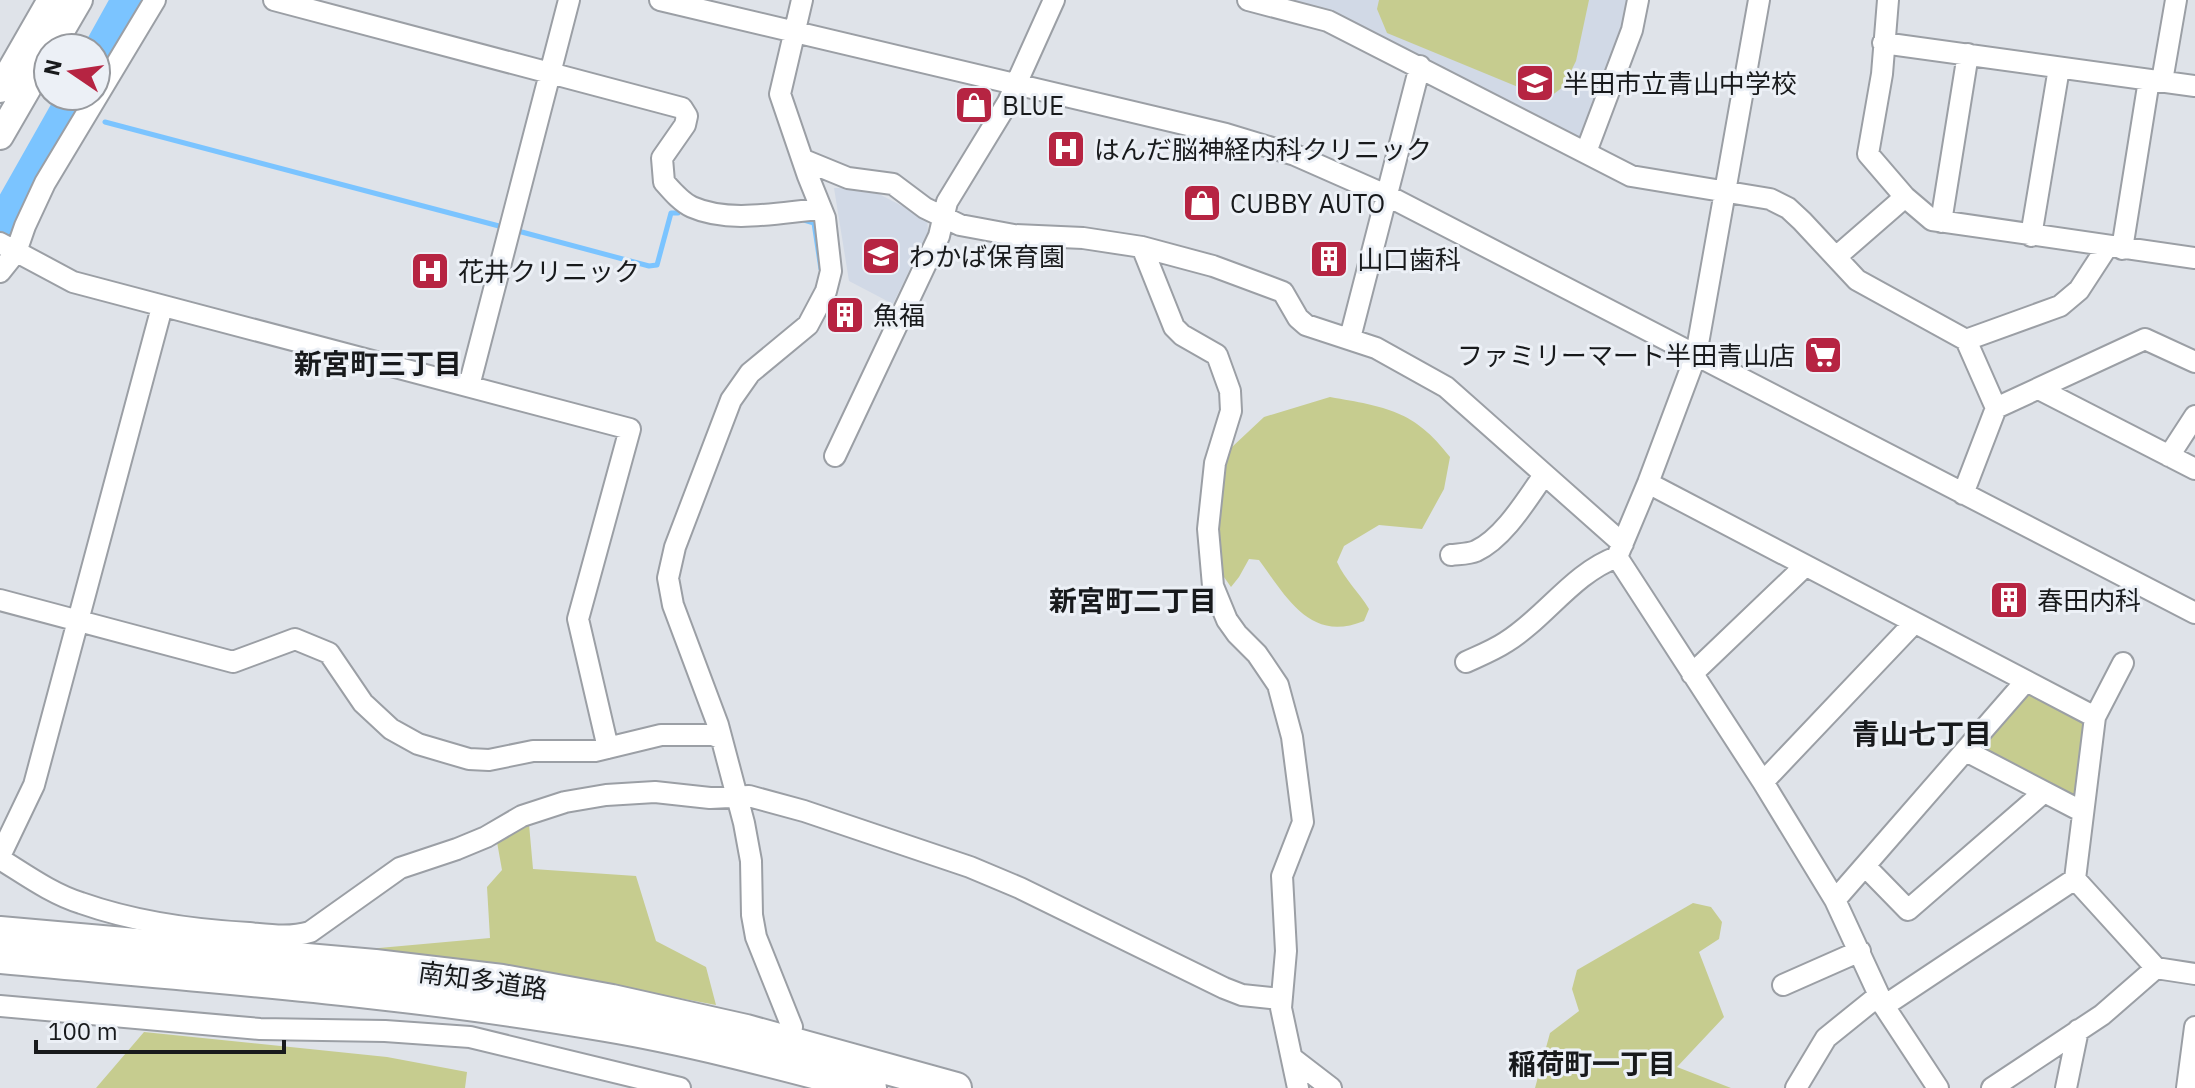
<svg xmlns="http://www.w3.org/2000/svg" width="2195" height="1088" viewBox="0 0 2195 1088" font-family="'IBM Plex Sans','Noto Sans JP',sans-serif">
<rect width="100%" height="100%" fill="#dfe3e9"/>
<!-- built -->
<path fill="#d1d9e6" d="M 1284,0 L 1630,0 L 1625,26 L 1578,140 L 1333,12 Z
M 834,188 L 854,188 L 879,194 L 927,219 L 928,232 L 893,304 L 849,281 Z"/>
<!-- green -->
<path fill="#c6cc8f" d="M 1379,0 L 1589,0 L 1576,61 L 1563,87 L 1547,99 L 1387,33 L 1377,9 Z
M 1330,397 C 1386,407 1414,410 1450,457 L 1444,489 L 1422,529 L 1379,525 L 1344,546 L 1337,562 C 1345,580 1359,592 1369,609 L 1364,621 C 1310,643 1287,598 1259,560 L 1249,559 L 1239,577 L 1231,587 L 1219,570 L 1217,533 L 1223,462 L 1232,447 L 1264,417 Z
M 2032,693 L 2083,720 L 2087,726 L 2078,792 L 2068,798 L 1981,752 L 1980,746 L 2024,695 Z
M 529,824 L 533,869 L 636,876 L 656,941 L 706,967 L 716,1005 L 594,982 L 367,957 L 368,949 L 490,938 L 487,887 L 502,870 L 497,842 Z
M 1693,903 L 1711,907 L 1722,922 L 1719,939 L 1699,952 L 1724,1017 L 1677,1067 L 1731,1088 L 1535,1088 L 1550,1033 L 1579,1011 L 1572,989 L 1577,970 Z
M 144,1032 L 387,1057 L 467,1072 L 465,1088 L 96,1088 Z"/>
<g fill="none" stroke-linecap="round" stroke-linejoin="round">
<!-- stream -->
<path stroke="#7bc4ff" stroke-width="5" d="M 105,122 L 499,226
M 804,220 L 814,223 L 821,269
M 518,231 L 649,266 L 657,265 L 671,213 L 678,213"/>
<!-- river -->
<path stroke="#7bc4ff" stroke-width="30" d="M 96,54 L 126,0
M 0,225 L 73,96"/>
<!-- minor casing -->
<g stroke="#9b9fa5" stroke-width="24">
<path id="minor" d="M 274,0 L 682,108 L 687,116 L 685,125 L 662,158 L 664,182 C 672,191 681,202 692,207 C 730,224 781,212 821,209
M 660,0 L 1226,134 L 1295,155 L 1388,196 L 2195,613
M 1248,0 L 1328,21 L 1631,176 L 1770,199 L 1788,208 L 1802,221 L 1857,280 L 1966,340 L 1996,408 L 1963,494
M 1759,0 L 1696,355 L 1648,483 L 1617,557 L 1763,782 L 1835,900 L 1884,1006 L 1938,1088
M 1888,0 L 1882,74 L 1868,154 L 1905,197 L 1932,220 L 2195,258
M 1883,43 L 2195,86
M 2162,81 L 2176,0
M 1586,152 L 1632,30 L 1638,0
M 804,160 L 848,178 L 893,184 L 925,208 L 960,225 L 1014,235 L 1083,238 L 1142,247 L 1213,266 L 1283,292 L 1298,318 L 1306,325 L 1376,348 L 1446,387 L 1623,544
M 1941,222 L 1968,54
M 2031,236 L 2059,68
M 0,243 L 73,282 L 630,429 L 578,619 L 608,748
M 1142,247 L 1174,327 L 1182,335 L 1217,355 L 1230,391 L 1231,411 L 1215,463 L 1208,529 L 1213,586 L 1227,620 L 1237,634 L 1257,654 L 1278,685 L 1292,737 L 1303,822 L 1282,876 L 1286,951 L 1281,1008 L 1298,1088
M 2122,249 L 2149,80
M 1836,257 L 1905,197
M 0,272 L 16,252 L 25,226 L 45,183 L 155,0
M 1350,338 L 1420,66
M 1966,340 L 2060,306 L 2079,290 L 2107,247
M 469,386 L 569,0
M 2039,389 L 2195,469
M 1996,408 L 2145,339 L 2195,362
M 835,456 L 939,236 L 947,202 L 1008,102 L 1054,0
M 2169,456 L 2195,416
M 1648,483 L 2095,717
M 1451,555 C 1459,554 1469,554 1476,551 C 1504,538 1527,499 1544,475
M 0,600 L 233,662 L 295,639 L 329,653 L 363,703 L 391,729 L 418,744 L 469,759 L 489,760 L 533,751 L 595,751 L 661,735 L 713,735 L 720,738
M 1466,662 C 1479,656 1494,650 1506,642 C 1545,618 1573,573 1617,557
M 1692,674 L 1805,566
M 1966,751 L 2083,812
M 1763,782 L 1914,623
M 0,856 L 34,785 L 162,307
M 0,859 C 26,875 52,894 81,903 C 135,922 192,930 249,933 C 270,935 290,938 310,932 L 400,868 L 457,849 L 486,837 L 522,816 L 565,802 L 606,795 L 655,792 L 710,798 L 749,796 L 804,811 L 970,867 L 1020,888 L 1224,988 L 1242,995 L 1281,999
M 1865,866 L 1908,910 L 2044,792
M 2075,879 L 2156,968
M 1835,900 L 2025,682
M 1783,985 L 1860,951
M 0,1006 L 260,1029 L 385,1031 L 470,1037 L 680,1088
M 1884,1006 L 2075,879 L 2095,717 L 2123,663
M 792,1027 L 756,937 L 752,915 L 751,861 L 744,823 L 718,725 L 673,605 L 668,578 L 675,547 L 731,400 L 750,373 L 808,325 L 826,291 L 831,271 L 825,218 L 808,176 L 780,94 L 802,0
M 1292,1058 L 1331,1088
M 1796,1088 L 1826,1038 L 1878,996
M 1992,1088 L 2102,1015 L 2156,968 L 2195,974
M 2066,1088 L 2078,1030
M 2187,1088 L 2195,1027"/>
</g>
<!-- major casing -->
<g stroke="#9b9fa5" stroke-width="30">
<path id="major" d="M 51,48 L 79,0
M 0,89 L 51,0
M 0,136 L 48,53"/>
</g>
<!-- highway casing -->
<g stroke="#9b9fa5" stroke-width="34">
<path id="highway" d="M 0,932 L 375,965 L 502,980 L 612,1000 L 746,1030 L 956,1088
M 0,958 C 202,977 406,991 606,1026 C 695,1041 783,1065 871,1088"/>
</g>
<!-- minor -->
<use href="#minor" stroke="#fff" stroke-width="20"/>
<!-- major -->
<use href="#major" stroke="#fff" stroke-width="26"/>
<!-- highway -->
<use href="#highway" stroke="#fff" stroke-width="30"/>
</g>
<!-- icons -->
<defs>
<g id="school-square" transform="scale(2)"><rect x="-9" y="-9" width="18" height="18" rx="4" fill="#b62442" stroke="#ecf0f6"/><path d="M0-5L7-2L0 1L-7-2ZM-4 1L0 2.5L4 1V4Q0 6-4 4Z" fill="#fff"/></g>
<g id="shop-square" transform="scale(2)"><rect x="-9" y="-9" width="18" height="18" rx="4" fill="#b62442" stroke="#ecf0f6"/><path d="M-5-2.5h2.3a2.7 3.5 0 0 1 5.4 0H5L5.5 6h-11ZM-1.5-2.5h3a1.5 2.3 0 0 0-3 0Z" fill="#fff"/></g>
<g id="hospital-square" transform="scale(2)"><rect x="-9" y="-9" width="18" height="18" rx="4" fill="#b62442" stroke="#ecf0f6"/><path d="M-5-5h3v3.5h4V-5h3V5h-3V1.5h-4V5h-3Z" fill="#fff"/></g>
<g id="building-square" transform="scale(2)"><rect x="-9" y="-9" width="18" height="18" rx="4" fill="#b62442" stroke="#ecf0f6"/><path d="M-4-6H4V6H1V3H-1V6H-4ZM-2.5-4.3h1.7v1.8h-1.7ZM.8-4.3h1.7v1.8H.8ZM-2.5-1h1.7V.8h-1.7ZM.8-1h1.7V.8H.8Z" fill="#fff"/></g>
<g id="supermarket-square" transform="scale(2)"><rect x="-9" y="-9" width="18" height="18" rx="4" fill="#b62442" stroke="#ecf0f6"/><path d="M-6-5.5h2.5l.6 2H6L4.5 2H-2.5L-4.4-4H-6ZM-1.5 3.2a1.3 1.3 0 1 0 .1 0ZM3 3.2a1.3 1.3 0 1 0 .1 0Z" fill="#fff"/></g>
</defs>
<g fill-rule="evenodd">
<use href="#school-square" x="1535" y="83"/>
<use href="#shop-square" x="974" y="105"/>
<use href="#hospital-square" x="1066" y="149"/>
<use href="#shop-square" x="1202" y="203"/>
<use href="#school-square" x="881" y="256"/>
<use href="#building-square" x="1329" y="259"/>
<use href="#hospital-square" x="430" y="271"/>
<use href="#building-square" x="845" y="315"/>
<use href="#supermarket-square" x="1823" y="355"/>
<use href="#building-square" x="2009" y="600"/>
</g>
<g text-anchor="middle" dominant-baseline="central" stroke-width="6" stroke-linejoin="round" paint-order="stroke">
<!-- poi labels -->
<g font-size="26" fill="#181a1c" stroke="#ecf0f6" text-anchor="start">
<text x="1563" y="83">半田市立青山中学校</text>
<text x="1002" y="105">BLUE</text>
<text x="1094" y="149">はんだ脳神経内科クリニック</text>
<text x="1230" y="203">CUBBY AUTO</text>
<text x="909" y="256">わかば保育園</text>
<text x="1357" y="259">山口歯科</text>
<text x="458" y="271">花井クリニック</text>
<text x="873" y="315">魚福</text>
<text x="1795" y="355" text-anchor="end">ファミリーマート半田青山店</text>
<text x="2037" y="600">春田内科</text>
</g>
<!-- street labels -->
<g font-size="26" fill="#181a1c" stroke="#ecf0f6">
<text transform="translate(483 980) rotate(8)">南知多道路</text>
</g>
<!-- neighbourhood labels -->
<g font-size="28" font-weight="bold" fill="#181a1c" stroke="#ecf0f6">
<text x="378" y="363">新宮町三丁目</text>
<text x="1133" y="600">新宮町二丁目</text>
<text x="1922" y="733">青山七丁目</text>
<text x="1592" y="1063">稲荷町一丁目</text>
</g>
</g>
<!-- north arrow -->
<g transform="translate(72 72) rotate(283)"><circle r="38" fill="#ecf0f6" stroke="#979a9f" stroke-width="2"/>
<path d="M0-6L14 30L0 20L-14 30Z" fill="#b62442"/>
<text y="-12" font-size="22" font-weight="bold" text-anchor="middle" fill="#181a1c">N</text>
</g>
<!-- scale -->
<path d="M36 1040v12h248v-12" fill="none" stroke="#181a1c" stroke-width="4"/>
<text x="48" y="1040" font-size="24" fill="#181a1c" stroke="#ecf0f6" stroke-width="6" paint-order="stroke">100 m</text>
</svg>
